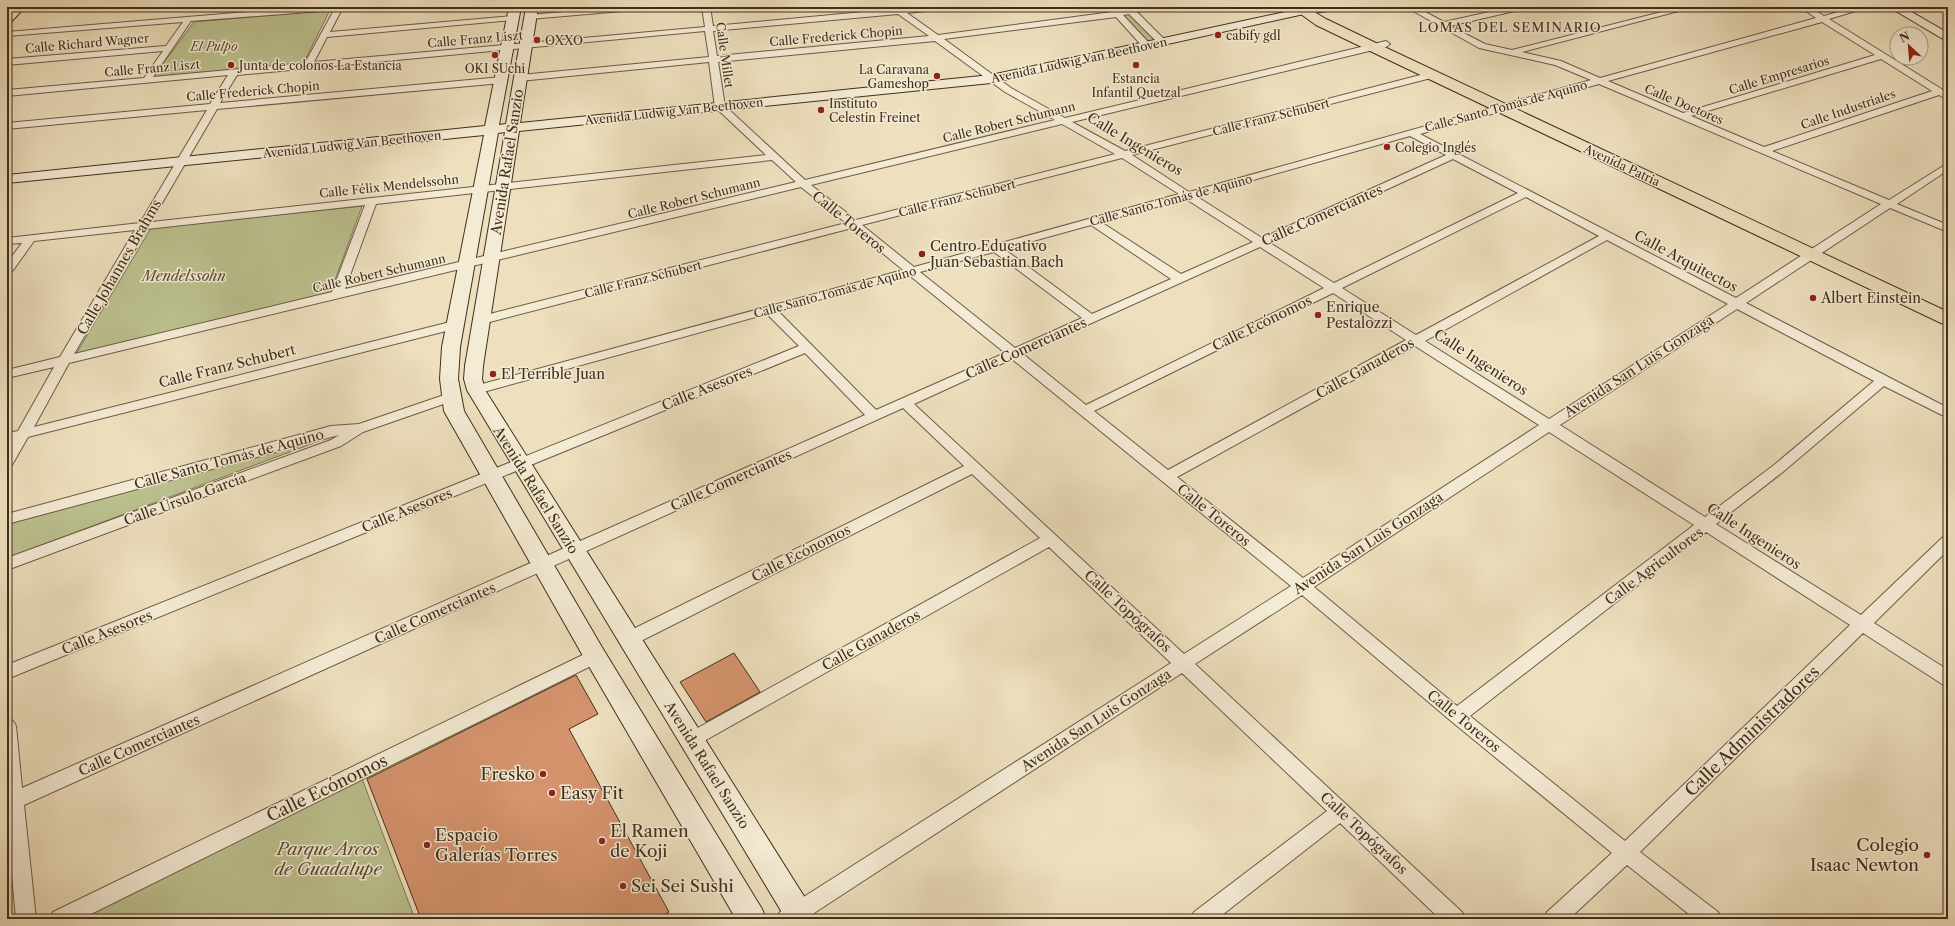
<svg xmlns="http://www.w3.org/2000/svg" width="1955" height="926" viewBox="0 0 1955 926" font-family="'Libre Caslon Text',serif">
<rect width="100%" height="100%" fill="#eee0be"/>
<filter id="stains"><feTurbulence type="fractalNoise" baseFrequency=".005" numOctaves="4"/><feColorMatrix values="0 0 0 0 .2 0 0 0 0 .09 0 0 0 0 .02 0 0 0 .5 -.17"/></filter>
<radialGradient id="worn" r=".72"><stop offset=".6" stop-color="#630" stop-opacity="0"/><stop offset="1" stop-color="#630" stop-opacity=".3"/></radialGradient>
<!-- green -->
<path fill="#bcc18f" stroke="#7e7855" d="M 330,10 L 303,64 L 153,77 L 194,22 Z
M 1130,14 L 1157,41 L 1150,43 L 1123,15 Z
M 362,206 L 330,294 L 76,354 L 151,228 Z
M 335,435 L 7,558 L 7,524 Z
M 361,776 L 415,919 L 67,919 Z"/>
<!-- building -->
<path fill="#d6946e" stroke="#402f1b" d="M 734,653 L 760,692 L 706,722 L 680,682 Z
M 576,675 L 598,714 L 569,729 L 669,912 L 658,919 L 620,919 L 618,915 L 611,919 L 421,919 L 367,779 Z"/>
<g fill="none" stroke-linecap="round" stroke-linejoin="round">
<!-- street casing -->
<g stroke="#6c5b44" stroke-width="2">
<path id="street" d="M 308,7 L 343,7 L 330,32 L 513,16 L 517,18 L 513,20 L 327,37 L 314,62 L 705,27 L 702,7 L 710,7 L 713,26 L 895,9 L 894,7 L 903,8 L 949,7 L 945,9 L 907,13 L 938,35 L 1112,12 L 1109,9 L 1111,7 L 1116,7 L 1119,11 L 1125,10 L 1123,7 L 1133,8 L 1156,7 L 1137,12 L 1165,40 L 1165,44 L 1159,44 L 1129,14 L 1123,15 L 1150,44 L 1150,48 L 1144,48 L 1116,17 L 944,39 L 1011,88 L 1065,118 L 1386,41 L 1390,44 L 1386,47 L 1072,122 L 1125,151 L 1432,72 L 1436,75 L 1435,77 L 1132,155 L 1189,192 L 1591,80 L 1555,65 L 1479,48 L 1406,7 L 1416,7 L 1444,22 L 1512,7 L 1527,7 L 1523,9 L 1450,26 L 1485,44 L 1512,50 L 1681,7 L 1694,7 L 1522,52 L 1561,61 L 1600,78 L 1816,18 L 1800,7 L 1810,7 L 1824,16 L 1856,7 L 1869,7 L 1829,19 L 1948,93 L 1948,100 L 1939,95 L 1772,151 L 1889,200 L 1948,163 L 1948,170 L 1897,204 L 1948,225 L 1948,232 L 1890,208 L 1746,303 L 1948,408 L 1948,418 L 1884,386 L 1784,471 L 1716,524 L 1861,615 L 1943,537 L 1948,535 L 1948,550 L 1874,623 L 1948,670 L 1948,686 L 1942,684 L 1863,633 L 1640,852 L 1718,912 L 1721,919 L 1695,919 L 1627,865 L 1569,919 L 1544,919 L 1547,912 L 1612,853 L 1451,721 L 1302,595 L 1195,664 L 1462,912 L 1465,919 L 1440,919 L 1340,823 L 1217,919 L 1191,919 L 1194,912 L 1327,811 L 1182,673 L 805,919 L 777,919 L 780,912 L 1171,663 L 1049,547 L 697,745 L 691,748 L 685,745 L 682,740 L 685,735 L 1040,538 L 972,474 L 635,644 L 629,646 L 623,644 L 621,639 L 623,634 L 964,466 L 903,408 L 24,805 L 36,919 L 16,919 L 7,821 L 7,718 L 13,721 L 16,726 L 22,788 L 865,415 L 805,353 L 7,679 L 7,665 L 799,346 L 767,314 L 476,394 L 471,393 L 469,390 L 471,387 L 903,270 L 852,228 L 482,324 L 476,320 L 478,317 L 846,223 L 801,187 L 69,363 L 34,427 L 454,321 L 460,325 L 458,328 L 28,437 L 12,465 L 7,467 L 7,450 L 12,441 L 7,443 L 7,433 L 18,431 L 54,367 L 7,378 L 7,370 L 60,357 L 135,230 L 34,241 L 11,273 L 7,274 L 7,263 L 22,243 L 7,244 L 7,238 L 140,223 L 207,110 L 7,129 L 7,123 L 210,104 L 228,75 L 7,96 L 7,90 L 144,78 L 163,51 L 7,65 L 7,59 L 166,46 L 183,22 L 7,36 L 7,32 ZM 334,10 L 305,63 L 153,77 L 191,21 ZM 898,14 L 929,36 L 717,56 L 713,31 ZM 1822,22 L 1875,55 L 1683,113 L 1608,81 ZM 705,31 L 709,57 L 520,75 L 516,78 L 520,81 L 709,62 L 715,107 L 766,155 L 151,222 L 217,109 L 502,83 L 506,80 L 502,77 L 220,103 L 237,75 ZM 935,41 L 1005,92 L 1055,120 L 805,180 L 725,106 L 718,62 ZM 1881,59 L 1932,91 L 1764,147 L 1691,116 ZM 1599,84 L 1881,204 L 1736,298 L 1420,134 ZM 1062,124 L 1115,154 L 856,220 L 811,185 ZM 1410,136 L 1446,155 L 1262,238 L 1196,196 ZM 1122,158 L 1179,194 L 914,267 L 862,225 ZM 1453,159 L 1518,193 L 1334,283 L 1270,243 ZM 772,160 L 796,182 L 345,289 L 376,204 ZM 1526,197 L 1599,236 L 1416,335 L 1342,288 ZM 1186,199 L 1253,242 L 1181,274 L 1101,222 ZM 365,205 L 332,292 L 74,354 L 147,229 ZM 1091,225 L 1171,279 L 1092,314 L 1004,249 ZM 1607,240 L 1728,304 L 1549,419 L 1425,341 ZM 1260,247 L 1324,288 L 1086,405 L 1023,354 ZM 994,252 L 1082,318 L 1015,348 L 920,272 ZM 909,275 L 1005,353 L 876,410 L 778,311 ZM 1333,293 L 1406,340 L 1168,470 L 1094,411 ZM 1737,309 L 1874,381 L 1774,465 L 1705,517 L 1560,425 ZM 1415,346 L 1539,425 L 1303,578 L 1177,477 ZM 1012,359 L 1291,586 L 1184,654 L 914,404 ZM 1549,432 L 1694,525 L 1457,706 L 1314,587 ZM 1706,532 L 1850,625 L 1625,841 L 1470,716 Z
M 618,7 L 649,7 L 645,9 L 530,19 L 526,17 L 530,15 Z
M 450,393 L 455,394 L 457,397 L 455,400 L 363,432 L 341,446 L 7,570 L 7,558 L 331,440 L 339,435 L 7,524 L 7,514 L 331,426 L 359,424 Z
M 595,649 L 601,651 L 603,656 L 601,661 L 81,919 L 50,919 L 53,912 Z"/>
</g>
<!-- secondary casing -->
<g stroke="#402f1b" stroke-width="2">
<path id="secondary" d="M 13,7 L 25,7 L 11,22 L 7,23 L 7,13 Z
M 509,7 L 521,7 L 499,125 L 506,124 L 526,7 L 538,7 L 520,123 L 991,75 L 1304,8 L 1342,7 L 1336,10 L 1304,14 L 991,83 L 519,131 L 483,366 L 482,379 L 485,390 L 812,909 L 816,919 L 786,919 L 467,390 L 464,379 L 465,366 L 505,132 L 498,133 L 460,347 L 458,379 L 464,411 L 603,649 L 762,909 L 766,919 L 736,919 L 587,663 L 444,411 L 440,379 L 442,347 L 484,135 L 7,183 L 7,175 L 485,126 Z
M 1889,7 L 1903,7 L 1948,33 L 1948,42 Z"/>
</g>
<!-- primary casing -->
<g stroke="#402f1b" stroke-width="2">
<path id="primary" d="M 1291,7 L 1306,7 L 1326,19 L 1378,44 L 1948,312 L 1948,325 L 1941,323 L 1368,50 L 1316,25 Z"/>
</g>
<!-- street -->
<use href="#street" fill="#f4ebd5" fill-rule="evenodd"/>
<!-- secondary -->
<use href="#secondary" fill="#f4ebd5" fill-rule="evenodd"/>
<!-- primary -->
<use href="#primary" fill="#eee0be" fill-rule="evenodd"/>
</g>
<!-- markers -->
<g fill="#8f2418" stroke="#f4ebd5" stroke-width="1.5">
<circle cx="1218" cy="35" r="4"/>
<circle cx="537" cy="40" r="4"/>
<circle cx="495" cy="55" r="4"/>
<circle cx="231" cy="65" r="4"/>
<circle cx="1136" cy="65" r="4"/>
<circle cx="937" cy="76" r="4"/>
<circle cx="821" cy="110" r="4"/>
<circle cx="1387" cy="147" r="4"/>
<circle cx="922" cy="254" r="4"/>
<circle cx="1813" cy="298" r="4"/>
<circle cx="1318" cy="315" r="4"/>
<circle cx="493" cy="374" r="4"/>
<circle cx="543" cy="774" r="4"/>
<circle cx="552" cy="793" r="4"/>
<circle cx="602" cy="841" r="4"/>
<circle cx="427" cy="845" r="4"/>
<circle cx="1927" cy="855" r="4"/>
<circle cx="623" cy="886" r="4"/>
</g>
<g text-anchor="middle" dominant-baseline="central" stroke-width="3" stroke-linejoin="round" paint-order="stroke">
<!-- far-poi labels -->
<g font-size="12" fill="#402f1b" stroke="#f4ebd5" text-anchor="start">
<text x="1226" y="35">cabify gdl</text>
<text x="545" y="40">OXXO</text>
<text x="239" y="65">Junta de colonos La Estancia</text>
<text x="495" y="68" text-anchor="middle">OKI SUchi</text>
<text x="929" y="69" text-anchor="end">La Caravana<tspan x="929" dy="14">Gameshop</tspan></text>
<text x="1136" y="78" text-anchor="middle">Estancia<tspan x="1136" dy="14">Infantil Quetzal</tspan></text>
<text x="829" y="103">Instituto<tspan x="829" dy="14">Celestin Freinet</tspan></text>
<text x="1395" y="147">Colegio Inglés</text>
</g>
<!-- far-street labels -->
<g font-size="12" fill="#402f1b" stroke="#f4ebd5">
<text transform="translate(836 36) rotate(-5)">Calle Frederick Chopin</text>
<text transform="translate(475 39) rotate(-5)">Calle Franz Liszt</text>
<text transform="translate(87 43) rotate(-5)">Calle Richard Wagner</text>
<text transform="translate(725 55) rotate(82)">Calle Millet</text>
<text transform="translate(1079 60) rotate(-12)">Avenida Ludwig Van Beethoven</text>
<text transform="translate(152 68) rotate(-5)">Calle Franz Liszt</text>
<text transform="translate(1779 75) rotate(-17)">Calle Empresarios</text>
<text transform="translate(253 91) rotate(-5)">Calle Frederick Chopin</text>
<text transform="translate(1684 104) rotate(23)">Calle Doctores</text>
<text transform="translate(1506 106) rotate(-15)">Calle Santo Tomás de Aquino</text>
<text transform="translate(1848 109) rotate(-19)">Calle Industriales</text>
<text transform="translate(674 111) rotate(-6)">Avenida Ludwig Van Beethoven</text>
<text transform="translate(1271 117) rotate(-14)">Calle Franz Schubert</text>
<text transform="translate(1009 122) rotate(-14)">Calle Robert Schumann</text>
<text transform="translate(352 144) rotate(-6)">Avenida Ludwig Van Beethoven</text>
<text transform="translate(1622 165) rotate(25)">Avenida Patria</text>
<text transform="translate(389 186) rotate(-6)">Calle Félix Mendelssohn</text>
<text transform="translate(694 198) rotate(-14)">Calle Robert Schumann</text>
<text transform="translate(957 198) rotate(-14)">Calle Franz Schubert</text>
<text transform="translate(1171 200) rotate(-15)">Calle Santo Tomás de Aquino</text>
<text transform="translate(379 273) rotate(-13)">Calle Robert Schumann</text>
<text transform="translate(643 279) rotate(-14)">Calle Franz Schubert</text>
<text transform="translate(835 292) rotate(-15)">Calle Santo Tomás de Aquino</text>
</g>
<!-- far-park labels -->
<g font-size="12" font-style="italic" fill="#594c32" stroke="#f4ebd5">
<text x="214" y="46">El Pulpo</text>
</g>
<!-- far-neighbourhood labels -->
<g font-size="13" letter-spacing="1" fill="#402f1b" stroke="#f4ebd5">
<text x="1510" y="27">LOMAS DEL SEMINARIO</text>
</g>
<!-- street labels -->
<g font-size="14" fill="#402f1b" stroke="#f4ebd5">
<text transform="translate(1135 144) rotate(31)">Calle Ingenieros</text>
<text transform="translate(507 162) rotate(-81)">Avenida Rafael Sanzio</text>
<text transform="translate(1322 215) rotate(-24)">Calle Comerciantes</text>
<text transform="translate(849 222) rotate(39)">Calle Toreros</text>
<text transform="translate(1686 261) rotate(28)">Calle Arquitectos</text>
<text transform="translate(119 267) rotate(-60)">Calle Johannes Brahms</text>
<text transform="translate(1262 323) rotate(-26)">Calle Ecónomos</text>
<text transform="translate(1026 348) rotate(-24)">Calle Comerciantes</text>
<text transform="translate(1481 362) rotate(33)">Calle Ingenieros</text>
<text transform="translate(227 366) rotate(-14)">Calle Franz Schubert</text>
<text transform="translate(1639 366) rotate(-33)">Avenida San Luis Gonzaga</text>
<text transform="translate(1365 368) rotate(-29)">Calle Ganaderos</text>
<text transform="translate(707 388) rotate(-22)">Calle Asesores</text>
<text transform="translate(229 459) rotate(-15)">Calle Santo Tomás de Aquino</text>
<text transform="translate(731 480) rotate(-24)">Calle Comerciantes</text>
<text transform="translate(536 490) rotate(58)">Avenida Rafael Sanzio</text>
<text transform="translate(185 499) rotate(-20)">Calle Úrsulo García</text>
<text transform="translate(407 510) rotate(-22)">Calle Asesores</text>
<text transform="translate(1214 515) rotate(39)">Calle Toreros</text>
<text transform="translate(1754 536) rotate(33)">Calle Ingenieros</text>
<text transform="translate(1368 543) rotate(-33)">Avenida San Luis Gonzaga</text>
<text transform="translate(801 553) rotate(-27)">Calle Ecónomos</text>
<text transform="translate(1654 566) rotate(-37)">Calle Agricultores</text>
<text transform="translate(1128 611) rotate(43)">Calle Topógrafos</text>
<text transform="translate(435 613) rotate(-24)">Calle Comerciantes</text>
<text transform="translate(107 632) rotate(-22)">Calle Asesores</text>
<text transform="translate(871 640) rotate(-29)">Calle Ganaderos</text>
<text transform="translate(1096 720) rotate(-33)">Avenida San Luis Gonzaga</text>
<text transform="translate(1464 721) rotate(39)">Calle Toreros</text>
<text transform="translate(139 745) rotate(-24)">Calle Comerciantes</text>
<text transform="translate(707 765) rotate(58)">Avenida Rafael Sanzio</text>
<text transform="translate(1364 833) rotate(43)">Calle Topógrafos</text>
</g>
<!-- poi labels -->
<g font-size="14" fill="#402f1b" stroke="#f4ebd5" text-anchor="start">
<text x="930" y="246">Centro Educativo<tspan x="930" dy="16">Juan Sebastian Bach</tspan></text>
<text x="1821" y="298">Albert Einstein</text>
<text x="1326" y="307">Enrique<tspan x="1326" dy="16">Pestalozzi</tspan></text>
<text x="501" y="374">El Terrible Juan</text>
</g>
<!-- park labels -->
<g font-size="14" font-style="italic" fill="#594c32" stroke="#f4ebd5">
<text x="184" y="276">Mendelssohn</text>
</g>
<!-- near-street labels -->
<g font-size="17" fill="#402f1b" stroke="#f4ebd5">
<text transform="translate(1752 731) rotate(-44)">Calle Administradores</text>
<text transform="translate(327 788) rotate(-26)">Calle Ecónomos</text>
</g>
<!-- near-poi labels -->
<g font-size="17" fill="#402f1b" stroke="#f4ebd5" text-anchor="start">
<text x="535" y="774" text-anchor="end">Fresko</text>
<text x="560" y="793">Easy Fit</text>
<text x="610" y="831">El Ramen<tspan x="610" dy="20">de Koji</tspan></text>
<text x="435" y="835">Espacio<tspan x="435" dy="20">Galerías Torres</tspan></text>
<text x="1919" y="845" text-anchor="end">Colegio<tspan x="1919" dy="20">Isaac Newton</tspan></text>
<text x="631" y="886">Sei Sei Sushi</text>
</g>
<!-- near-park labels -->
<g font-size="17" font-style="italic" fill="#594c32" stroke="#f4ebd5">
<text x="328" y="849">Parque Arcos<tspan x="328" dy="20">de Guadalupe</tspan></text>
</g>
</g>
<!-- margin -->
<rect width="1955" height="926" fill="none" stroke="#eee0be" stroke-width="24"/>
<rect x="8" y="8" width="1939" height="910" fill="none" stroke="#402f1b" stroke-width="2"/>
<rect x="12" y="12" width="1931" height="902" fill="none" stroke="#402f1b"/>
<!-- north arrow -->
<g transform="translate(1909 46) rotate(334)"><circle r="19" fill="#f4ebd5" stroke="#aca08b"/>
<path d="M0-3L7 15L0 10L-7 15Z" fill="#8f2418"/>
<text y="-6" font-size="11" font-weight="bold" text-anchor="middle" fill="#402f1b">N</text>
</g>
<rect width="100%" height="100%" filter="url(#stains)"/>
<rect width="100%" height="100%" fill="url(#worn)"/>
</svg>
